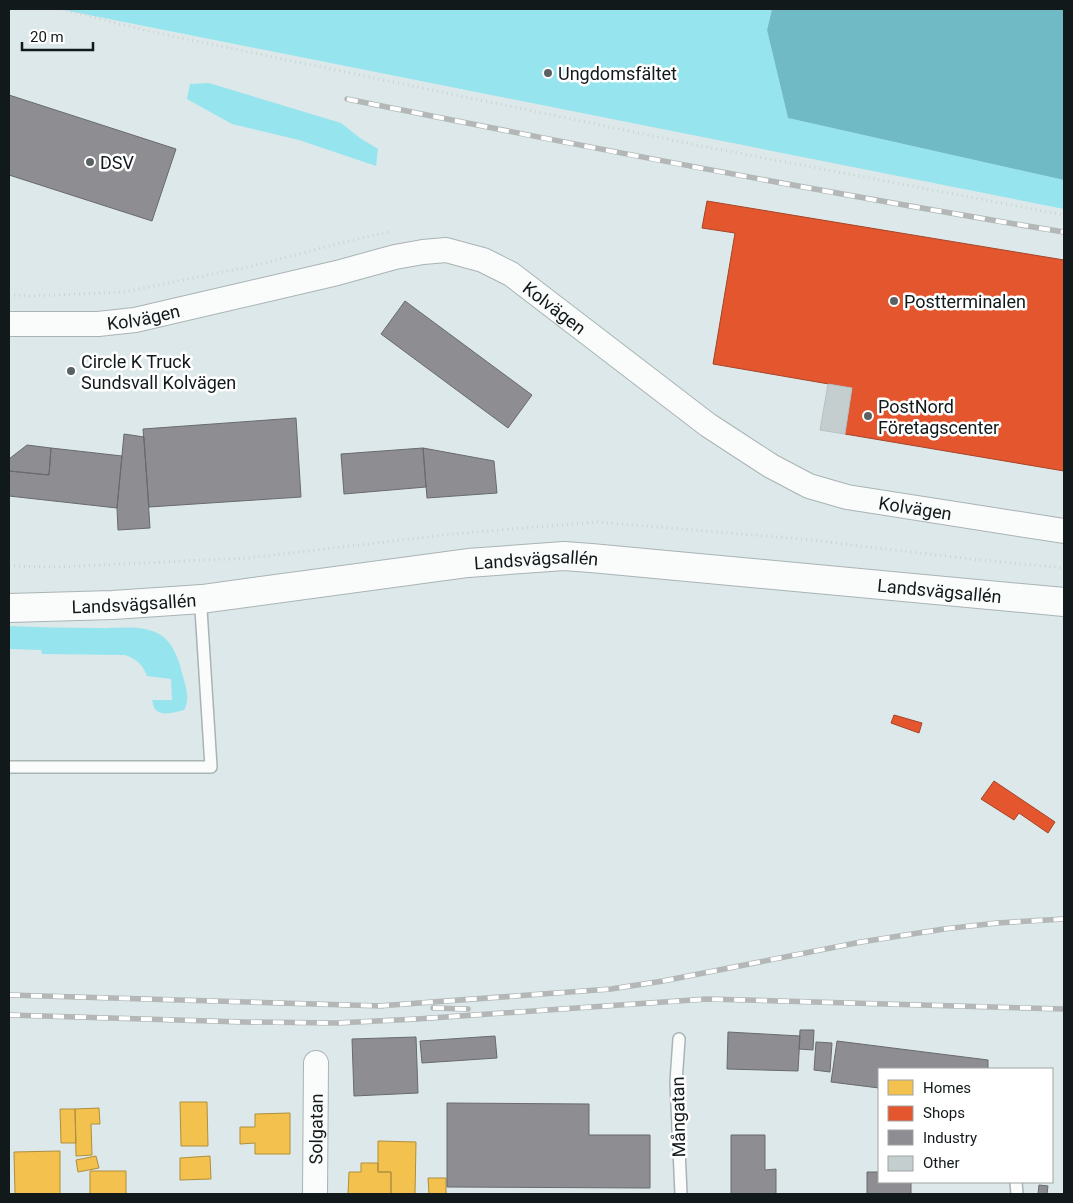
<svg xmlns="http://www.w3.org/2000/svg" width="1073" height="1203" viewBox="0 0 1073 1203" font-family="Roboto,sans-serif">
<rect width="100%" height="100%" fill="#dce8e9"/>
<!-- green -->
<path fill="#96e5ee" d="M 59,9 L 772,9 L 767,30 L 788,118 L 1064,180 L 1064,209 Z
M 209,83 L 341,123 L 360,138 L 378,149 L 376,166 L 299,140 L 232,124 L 187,99 L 190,84 Z
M 9,626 C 38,627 68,628 98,628 C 118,629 140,624 159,634 C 172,641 179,659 182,673 C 185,684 191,699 184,710 C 176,712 161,717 155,709 C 153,706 153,703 152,700 L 172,700 L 171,679 L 147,676 C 142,664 138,660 125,655 L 42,654 L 41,650 L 9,649 Z"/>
<!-- water -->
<path fill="#6fbac4" d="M 772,9 L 1064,9 L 1064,180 L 788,118 L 767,30 Z"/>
<!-- homes -->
<path fill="#f2c14e" stroke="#af8f3e" d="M 180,1102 L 207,1102 L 208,1146 L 181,1146 Z
M 99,1108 L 100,1124 L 91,1124 L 92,1155 L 76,1156 L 75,1109 Z
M 60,1109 L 75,1109 L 76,1143 L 61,1143 Z
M 290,1113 L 290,1154 L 255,1154 L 255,1143 L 240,1144 L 240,1127 L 255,1127 L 255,1114 Z
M 378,1141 L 416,1142 L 415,1194 L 391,1194 L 391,1172 L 378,1172 Z
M 60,1151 L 60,1194 L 15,1194 L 14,1152 Z
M 96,1156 L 99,1168 L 78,1172 L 76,1160 Z
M 210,1156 L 211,1179 L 180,1180 L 180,1158 Z
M 361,1163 L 378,1163 L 378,1172 L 391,1172 L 391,1194 L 348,1194 L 349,1172 L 361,1172 Z
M 90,1171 L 126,1171 L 126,1194 L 90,1194 Z
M 428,1178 L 446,1178 L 446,1194 L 429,1194 Z"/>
<!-- shops -->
<path fill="#e4572e" stroke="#a54428" d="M 707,201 L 1064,260 L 1064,471 L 845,434 L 852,388 L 713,364 L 735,233 L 702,228 Z
M 894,715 L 922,723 L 919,733 L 891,723 Z
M 994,781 L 1055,822 L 1048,833 L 1019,813 L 1014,820 L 981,799 Z"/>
<!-- industry -->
<path fill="#8d8d92" stroke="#686a6e" d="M 9,95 L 176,149 L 152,221 L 9,175 Z
M 405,301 L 532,395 L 508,428 L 381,334 Z
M 296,418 L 301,497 L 149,507 L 143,429 Z
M 124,434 L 144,437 L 150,528 L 118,530 L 117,508 Z
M 27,445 L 51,448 L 49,475 L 9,471 L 9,459 Z
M 51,448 L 122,456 L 117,508 L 9,496 L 9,471 L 49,475 Z
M 423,448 L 494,461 L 497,493 L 427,498 Z
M 423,448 L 426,487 L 344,494 L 341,454 Z
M 800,1030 L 814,1030 L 813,1050 L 799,1049 Z
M 728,1032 L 800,1036 L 798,1071 L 727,1069 Z
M 495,1036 L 497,1058 L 422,1063 L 420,1041 Z
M 416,1037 L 418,1093 L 354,1096 L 352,1039 Z
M 837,1041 L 988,1060 L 988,1069 L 879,1069 L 879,1088 L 831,1082 Z
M 816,1042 L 832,1043 L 830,1072 L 814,1070 Z
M 447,1103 L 589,1104 L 589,1135 L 650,1135 L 650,1188 L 447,1187 Z
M 731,1135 L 765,1135 L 765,1170 L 776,1169 L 776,1194 L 731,1194 Z
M 867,1172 L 879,1172 L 879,1182 L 911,1182 L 911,1194 L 867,1194 Z
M 1039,1185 L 1048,1186 L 1047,1194 L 1038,1194 Z"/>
<!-- building -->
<path fill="#c5cecf" stroke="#b9c2c3" d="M 828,384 L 852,388 L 845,434 L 820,430 Z"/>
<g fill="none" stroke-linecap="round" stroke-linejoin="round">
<!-- service casing -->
<g stroke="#aab3b4" stroke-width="14">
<path id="service" d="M 9,767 L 211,767 L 201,609 L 202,599
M 679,1039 L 676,1082 L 681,1194
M 1016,1182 L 1017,1194"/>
</g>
<!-- minor casing -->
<g stroke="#aab3b4" stroke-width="26">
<g id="minor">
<path id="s1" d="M 9,324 L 98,324 L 135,320 L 337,273 L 395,257 L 423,252 L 446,250 L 483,260 L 511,274 L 708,425 L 771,466 L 809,486 L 847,497 L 1064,531"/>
<path id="s2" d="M 315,1194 L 316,1063"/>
</g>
</g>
<!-- secondary casing -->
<g stroke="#aab3b4" stroke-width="30">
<g id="secondary">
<path id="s3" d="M 9,608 L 113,605 L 202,599 L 468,563 L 564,556 L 591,558 L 1064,602"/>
</g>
</g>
<!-- path -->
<path stroke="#ced2d2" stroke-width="3" stroke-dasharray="1 4" stroke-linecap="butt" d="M 61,9 L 148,31 L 701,146 L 1064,215
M 9,295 L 31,296 L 124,292 L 248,267 L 369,236 L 389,232
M 9,566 L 57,567 L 248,558 L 452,534 L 597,522 L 802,539 L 971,559 L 1064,568"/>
<!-- service -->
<use href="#service" stroke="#fafcfc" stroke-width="11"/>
<!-- minor -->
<use href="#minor" stroke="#fafcfc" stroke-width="24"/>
<!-- secondary -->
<use href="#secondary" stroke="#fafcfc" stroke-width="28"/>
<!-- rail casing -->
<g stroke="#b3b7b7" stroke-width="5.5">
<path id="rail" d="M 347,99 C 585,147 824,193 1064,232
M 9,995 L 383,1006
M 378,1006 L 611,989 L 663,981 L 861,942 L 944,929 L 997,923 L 1064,919
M 433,1008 L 468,1009
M 9,1015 L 243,1022 L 337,1023 L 417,1019 L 707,999 L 1064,1009"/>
</g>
<!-- rail -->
<use href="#rail" stroke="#fff" stroke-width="4" stroke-dasharray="11" stroke-linecap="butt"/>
</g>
<!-- markers -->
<g fill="#596162" stroke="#fff" stroke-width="2">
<circle cx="548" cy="73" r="5"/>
<circle cx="90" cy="162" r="5"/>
<circle cx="894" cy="301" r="5"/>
<circle cx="71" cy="371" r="5"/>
<circle cx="868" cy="416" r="5"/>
</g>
<g text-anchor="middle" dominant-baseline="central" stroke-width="5" stroke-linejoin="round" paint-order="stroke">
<!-- poi labels -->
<g font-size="18" fill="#12191a" stroke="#fff" text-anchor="start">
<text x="558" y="73">Ungdomsfältet</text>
<text x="100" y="162">DSV</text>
<text x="904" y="301">Postterminalen</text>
<text x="81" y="361">Circle K Truck<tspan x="81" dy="21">Sundsvall Kolvägen</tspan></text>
<text x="878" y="406">PostNord<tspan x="878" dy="21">Företagscenter</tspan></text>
</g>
<!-- street labels -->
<g font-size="18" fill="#12191a" stroke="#fff">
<text stroke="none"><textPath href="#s1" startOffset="570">Kolvägen</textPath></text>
<text stroke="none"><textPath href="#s1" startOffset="135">Kolvägen</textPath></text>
<text stroke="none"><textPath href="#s1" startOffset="990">Kolvägen</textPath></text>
<text stroke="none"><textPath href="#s3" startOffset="530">Landsvägsallén</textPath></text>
<text stroke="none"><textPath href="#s3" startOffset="935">Landsvägsallén</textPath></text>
<text stroke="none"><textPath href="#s3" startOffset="125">Landsvägsallén</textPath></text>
<text transform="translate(678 1117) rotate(-91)">Mångatan</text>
<text stroke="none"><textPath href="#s2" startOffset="65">Solgatan</textPath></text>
</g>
</g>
<!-- border -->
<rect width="1073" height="1203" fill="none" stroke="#12191a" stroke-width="20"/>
<!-- legend -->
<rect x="878" y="1068" width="175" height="115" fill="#ffffff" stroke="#a0a3a3"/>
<rect x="888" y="1080" width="25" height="15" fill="#f2c14e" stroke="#a0a3a3"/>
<text x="923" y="1093" font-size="15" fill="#12191a">Homes</text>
<rect x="888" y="1106" width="25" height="15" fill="#e4572e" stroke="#a0a3a3"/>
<text x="923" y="1118" font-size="15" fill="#12191a">Shops</text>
<rect x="888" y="1130" width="25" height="15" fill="#8d8d92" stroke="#a0a3a3"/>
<text x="923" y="1143" font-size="15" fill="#12191a">Industry</text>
<rect x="888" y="1156" width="25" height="15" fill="#c5cecf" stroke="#a0a3a3"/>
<text x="923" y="1168" font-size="15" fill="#12191a">Other</text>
<!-- scale -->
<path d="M22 42v8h71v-8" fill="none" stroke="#12191a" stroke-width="2.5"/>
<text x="30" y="42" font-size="15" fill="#12191a" stroke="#ffffff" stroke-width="4" paint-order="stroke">20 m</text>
</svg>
